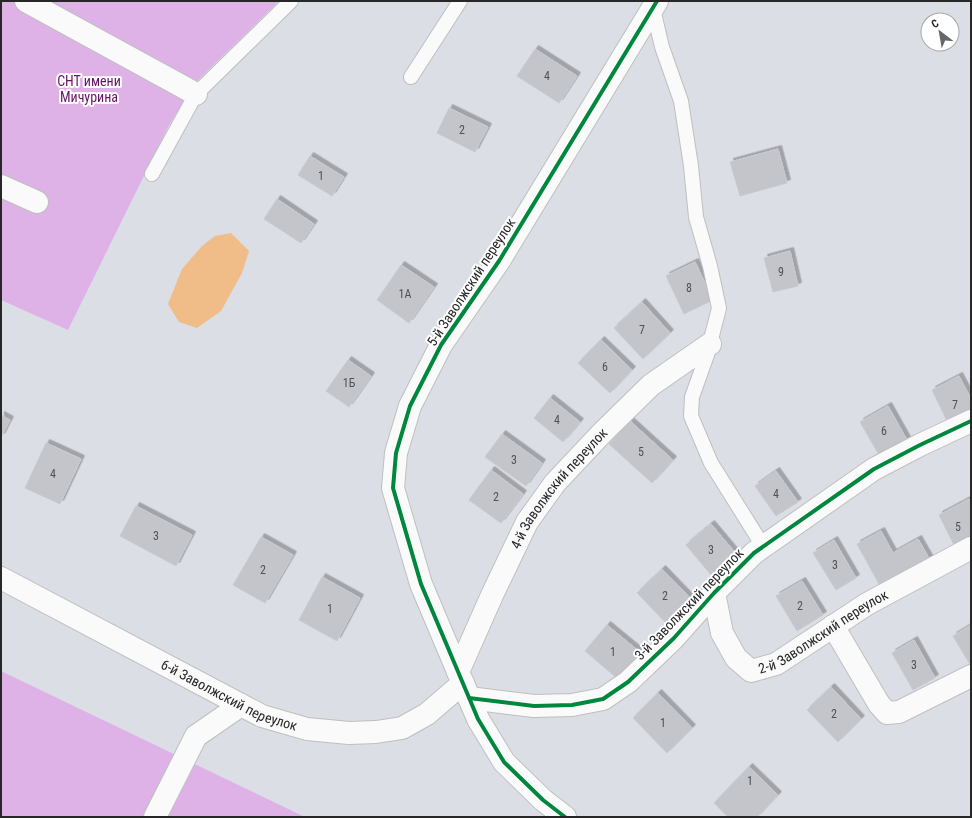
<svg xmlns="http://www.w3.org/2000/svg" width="972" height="818" viewBox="0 0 972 818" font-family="'Roboto Condensed',sans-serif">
<defs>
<filter id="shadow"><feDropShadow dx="3.5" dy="-3.5" stdDeviation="0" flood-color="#0004"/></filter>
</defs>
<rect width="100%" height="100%" fill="#dcdee6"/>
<!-- green -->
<path fill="#deb2e7" d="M 1,1 L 279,1 L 194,84 L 168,127 L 68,330 L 1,300 Z
M 1,671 L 305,817 L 1,817 Z"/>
<!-- water -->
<path fill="#f0bc88" d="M 231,233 L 249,251 L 242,273 L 221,311 L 197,328 L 179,322 L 168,304 L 182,269 L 202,246 L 215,236 Z"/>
<!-- building -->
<path fill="#c3c5cb" stroke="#c8cad1" filter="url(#shadow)" d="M 535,49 L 577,76 L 559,103 L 517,76 Z
M 449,108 L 488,127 L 475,152 L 437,133 Z
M 778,149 L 787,183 L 740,196 L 730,162 Z
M 310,156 L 344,177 L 332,196 L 298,175 Z
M 277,199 L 314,224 L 301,243 L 264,219 Z
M 790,251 L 798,286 L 773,292 L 764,258 Z
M 695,262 L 713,300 L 684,314 L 666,276 Z
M 401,265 L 434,287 L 409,323 L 377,300 Z
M 642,302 L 670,333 L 643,359 L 614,328 Z
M 601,340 L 632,370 L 610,393 L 578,363 Z
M 348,360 L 371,376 L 349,407 L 326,391 Z
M 959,376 L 971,399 L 971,412 L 948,423 L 932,390 Z
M 550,398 L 580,422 L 563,442 L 534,418 Z
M 888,406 L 907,440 L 879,455 L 860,422 Z
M 1,415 L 10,420 L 1,437 Z
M 630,421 L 673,460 L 652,483 L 609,444 Z
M 502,434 L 542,463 L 526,486 L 485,457 Z
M 46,443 L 81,459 L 60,504 L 25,488 Z
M 491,470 L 523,494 L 501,523 L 469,500 Z
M 776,471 L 798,502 L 776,516 L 755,486 Z
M 969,499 L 971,504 L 971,539 L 955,547 L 939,515 Z
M 136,506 L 192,535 L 176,566 L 120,536 Z
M 711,524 L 737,555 L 711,575 L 686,545 Z
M 881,531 L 893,553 L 918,539 L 930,560 L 880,586 L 857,544 Z
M 261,537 L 293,555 L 265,603 L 233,585 Z
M 834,540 L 856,578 L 836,590 L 813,553 Z
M 662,569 L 692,600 L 667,624 L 637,593 Z
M 322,577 L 360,598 L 337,641 L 299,620 Z
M 802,581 L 823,615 L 797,631 L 776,596 Z
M 607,625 L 641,653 L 618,679 L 585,651 Z
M 971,625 L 971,666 L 953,636 Z
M 914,640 L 935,678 L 913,690 L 892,653 Z
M 831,687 L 861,719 L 838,742 L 807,710 Z
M 658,693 L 692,728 L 667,753 L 633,718 Z
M 749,767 L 778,795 L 757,817 L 728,817 L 714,803 Z"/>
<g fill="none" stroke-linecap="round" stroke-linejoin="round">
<!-- service casing -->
<g stroke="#bebfbf" stroke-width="16">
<path id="service" d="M 653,9 L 662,47 L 681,101 L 691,166 L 696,217 L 710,266 L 719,308 L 707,355 L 692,397 L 691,416 L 711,463 L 763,546
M 411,77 L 460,1
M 152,174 L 196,94 L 291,1"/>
</g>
<!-- minor casing -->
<g stroke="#bebfbf" stroke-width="24">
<g id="minor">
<path d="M 26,1 L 196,94"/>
<path d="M 1,186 L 37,202"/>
<path id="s1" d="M 1,578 L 262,716 L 307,729 L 349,733 L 376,732 L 402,728 L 427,714 L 463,683"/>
<path id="s2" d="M 714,593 L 722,633 L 736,658 L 751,671 L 776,664 L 867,604 L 971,548"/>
<path d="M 833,626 L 879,704 L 887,713 L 899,712 L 971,676"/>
<path id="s3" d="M 458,672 L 493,593 L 527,522 L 555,483 L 602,433 L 651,385 L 710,344"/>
<path d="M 469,698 L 534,706 L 572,705 L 603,699 L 628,682 L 674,638 L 714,593 L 754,553 L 874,469 L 920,445 L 971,421"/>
<path d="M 155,817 L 196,736 L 241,705"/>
<path d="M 565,817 L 543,800 L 504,762 L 478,719 L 421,584 L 393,488 L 396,453 L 410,406 L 441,345 L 499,261 L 657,1"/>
</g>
</g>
<!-- service -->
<use href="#service" stroke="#fafafb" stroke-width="14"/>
<!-- minor -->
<use href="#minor" stroke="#fafafb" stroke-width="22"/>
<!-- cycleway casing -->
<g stroke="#fff" stroke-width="6">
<path id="cycleway" d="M 469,698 L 534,706 L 572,705 L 603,699 L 628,682 L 674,638 L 714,593 L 754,553 L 874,469 L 920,445 L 971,421
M 565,817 L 543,800 L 504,762 L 478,719 L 421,584 L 393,488 L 396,453 L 410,406 L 441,345 L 499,261 L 657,1"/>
</g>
<!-- cycleway -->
<use href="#cycleway" stroke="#00873e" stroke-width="4"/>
</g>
<g text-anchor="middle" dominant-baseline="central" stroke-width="4" stroke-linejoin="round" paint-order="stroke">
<!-- number labels -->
<g font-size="12" fill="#505152">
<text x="547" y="76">4</text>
<text x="462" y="130">2</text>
<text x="321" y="176">1</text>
<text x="781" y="272">9</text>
<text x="689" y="288">8</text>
<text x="405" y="294">1А</text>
<text x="642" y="330">7</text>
<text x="605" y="367">6</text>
<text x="349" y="383">1Б</text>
<text x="955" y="405">7</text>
<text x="557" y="420">4</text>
<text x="884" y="431">6</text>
<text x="641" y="452">5</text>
<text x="514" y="460">3</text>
<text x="53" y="474">4</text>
<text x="776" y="494">4</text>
<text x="496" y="497">2</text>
<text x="958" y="527">5</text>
<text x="156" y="536">3</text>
<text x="711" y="550">3</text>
<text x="835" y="565">3</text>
<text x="263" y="570">2</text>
<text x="665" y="596">2</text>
<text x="800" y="606">2</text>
<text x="330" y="609">1</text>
<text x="613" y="652">1</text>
<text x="914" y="665">3</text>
<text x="834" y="714">2</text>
<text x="663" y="723">1</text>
<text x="750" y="781">1</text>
</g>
<!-- park labels -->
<g font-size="14" fill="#681364" stroke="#fff">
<text x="89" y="81">СНТ имени<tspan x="89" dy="16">Мичурина</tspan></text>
</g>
<!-- street labels -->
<g font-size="14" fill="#272727" stroke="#fff">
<text transform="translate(471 282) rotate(-57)">5-й Заволжский переулок</text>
<text stroke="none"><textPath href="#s3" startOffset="211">4-й Заволжский переулок</textPath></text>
<text transform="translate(689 604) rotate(-46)">3-й Заволжский переулок</text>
<text stroke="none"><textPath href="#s2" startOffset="172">2-й Заволжский переулок</textPath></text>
<text stroke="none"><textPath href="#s1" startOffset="257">6-й Заволжский переулок</textPath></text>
</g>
</g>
<!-- border -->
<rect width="972" height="818" fill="none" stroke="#272727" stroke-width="4"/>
<!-- north arrow -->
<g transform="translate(940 32) rotate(329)"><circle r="19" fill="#ffffff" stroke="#a9a9a9"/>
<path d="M0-3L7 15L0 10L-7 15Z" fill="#66676a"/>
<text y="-6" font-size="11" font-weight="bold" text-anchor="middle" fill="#272727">С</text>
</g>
</svg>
